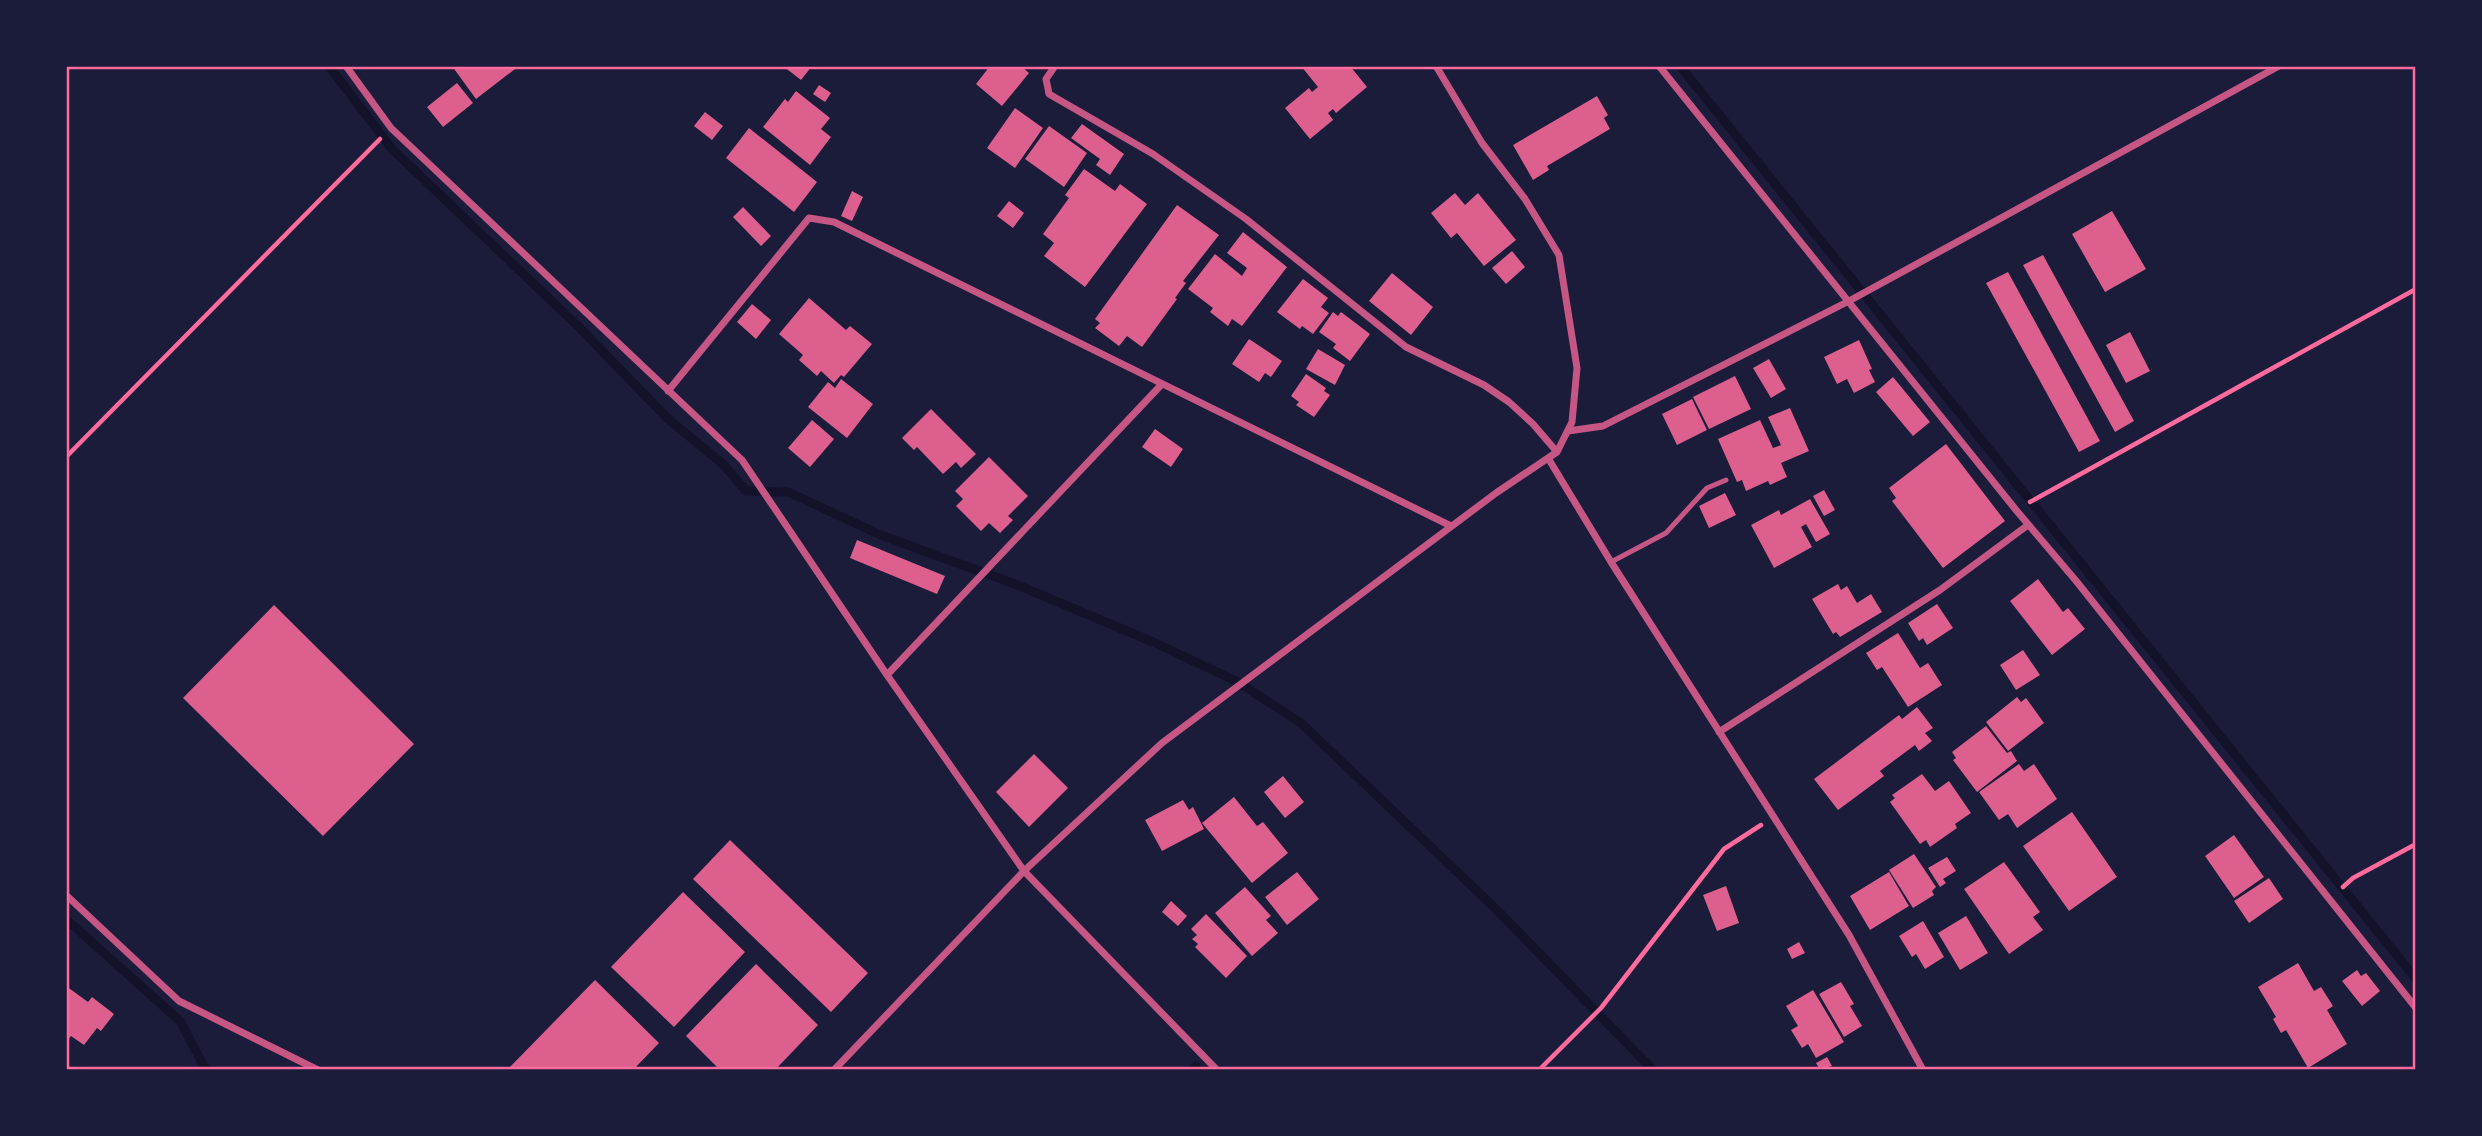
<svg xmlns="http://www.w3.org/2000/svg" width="2482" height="1136" viewBox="0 0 2482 1136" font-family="Ubuntu,sans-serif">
<rect width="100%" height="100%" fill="#1b1b3a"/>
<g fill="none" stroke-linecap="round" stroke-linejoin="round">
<!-- stream -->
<path stroke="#12122b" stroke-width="9" d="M 329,66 L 392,149 L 580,328 L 667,418 L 724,465 L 746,491 L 788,492 L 883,536 L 1015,584 L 1153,642 L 1236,681 L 1253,692 L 1301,723 L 1497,910 L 1653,1070
M 1680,66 L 2416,979
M 66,919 L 180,1021 L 206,1070
M 1193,1070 L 1196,1066"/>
</g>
<!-- building -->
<path fill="#dd5f8e" d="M 452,66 L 513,66 L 515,69 L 476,99 Z
M 783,66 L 812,66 L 801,80 Z
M 990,66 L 1021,66 L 1029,73 L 1002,106 L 976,84 Z
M 1301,66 L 1350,66 L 1367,87 L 1336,113 L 1333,109 L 1328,113 L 1333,120 L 1310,139 L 1285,108 L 1309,88 L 1312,92 L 1318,87 Z
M 457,83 L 473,103 L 443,127 L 427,107 Z
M 819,85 L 831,93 L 825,102 L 813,94 Z
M 796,91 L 830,118 L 821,129 L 831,137 L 810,165 L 763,127 L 785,99 L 788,102 Z
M 1597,96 L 1608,115 L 1604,118 L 1610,129 L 1547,166 L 1549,170 L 1533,180 L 1513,145 Z
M 1015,108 L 1043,128 L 1015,168 L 987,148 Z
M 705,112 L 723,126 L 712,140 L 694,126 Z
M 1082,124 L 1124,154 L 1110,175 L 1096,165 L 1100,159 L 1071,138 Z
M 1049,126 L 1087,153 L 1064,187 L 1025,159 Z
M 749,128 L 817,182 L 794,212 L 726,158 Z
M 1084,169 L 1115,191 L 1120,184 L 1147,204 L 1085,287 L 1044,256 L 1054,243 L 1043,234 L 1069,198 L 1065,195 Z
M 852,191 L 863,197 L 852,221 L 841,216 Z
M 1455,193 L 1465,205 L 1478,193 L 1516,240 L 1484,266 L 1457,233 L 1451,238 L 1431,213 Z
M 1009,201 L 1024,213 L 1013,228 L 997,216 Z
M 1177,205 L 1219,235 L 1183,281 L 1186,283 L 1175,298 L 1177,299 L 1142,347 L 1127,336 L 1119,346 L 1095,328 L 1100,323 L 1095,319 Z
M 743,207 L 771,236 L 761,246 L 733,217 Z
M 2112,211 L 2146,269 L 2105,292 L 2072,234 Z
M 1243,232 L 1287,267 L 1242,326 L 1232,319 L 1228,326 L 1210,312 L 1213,308 L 1188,289 L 1215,254 L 1242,276 L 1247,268 L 1227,253 Z
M 1512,251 L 1525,267 L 1506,284 L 1492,268 Z
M 2043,255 L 2134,421 L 2115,432 L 2023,265 Z
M 2008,272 L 2100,441 L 2079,452 L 1986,283 Z
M 1392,273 L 1433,307 L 1411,335 L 1369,301 Z
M 1303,279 L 1328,298 L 1321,307 L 1329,313 L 1313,334 L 1302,326 L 1300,329 L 1277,312 Z
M 809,298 L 846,330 L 850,326 L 872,344 L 844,377 L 841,375 L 834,383 L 821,371 L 817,376 L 799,360 L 803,355 L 779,334 Z
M 752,304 L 771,320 L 756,339 L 737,322 Z
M 1333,312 L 1338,316 L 1341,312 L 1370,334 L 1350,361 L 1333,348 L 1336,344 L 1319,332 Z
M 2130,332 L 2150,371 L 2126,383 L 2106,345 Z
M 1249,339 L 1282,361 L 1271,377 L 1265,373 L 1259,382 L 1232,364 Z
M 1859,340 L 1872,369 L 1869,370 L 1875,382 L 1854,393 L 1847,379 L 1837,384 L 1824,357 Z
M 1318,349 L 1345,365 L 1335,385 L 1306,369 Z
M 1769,359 L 1786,389 L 1771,398 L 1753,368 Z
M 1306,374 L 1326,388 L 1324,391 L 1330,395 L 1314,417 L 1296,405 L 1299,402 L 1291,396 Z
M 1735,376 L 1751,409 L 1709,429 L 1693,397 Z
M 1893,377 L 1930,422 L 1913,436 L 1876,392 Z
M 841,379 L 873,404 L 847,438 L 808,407 L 828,382 L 835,388 Z
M 1692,399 L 1707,430 L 1677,445 L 1662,414 Z
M 1790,408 L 1809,451 L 1781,463 L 1787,477 L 1770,485 L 1768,481 L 1746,491 L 1742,480 L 1737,482 L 1718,439 L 1760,420 L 1773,448 L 1781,445 L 1768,417 Z
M 931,409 L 976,454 L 961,468 L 956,462 L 943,474 L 917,447 L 914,450 L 902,438 Z
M 812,420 L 834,439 L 810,467 L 788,448 Z
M 1155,429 L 1183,449 L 1171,467 L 1142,447 Z
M 1946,444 L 2005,521 L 1943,568 L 1892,501 L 1896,498 L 1889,488 Z
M 989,457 L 1028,496 L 1008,516 L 1013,520 L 1000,533 L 989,523 L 981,531 L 956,506 L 963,499 L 955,491 Z
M 1824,490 L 1835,510 L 1824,516 L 1813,496 Z
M 1725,493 L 1736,515 L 1709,528 L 1699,506 Z
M 1810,499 L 1830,534 L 1816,542 L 1806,524 L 1801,527 L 1812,547 L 1774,568 L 1751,525 L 1779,510 L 1781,515 Z
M 857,540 L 945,576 L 937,594 L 850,558 Z
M 2038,579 L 2063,612 L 2068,608 L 2085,629 L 2052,655 L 2010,601 Z
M 1838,584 L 1841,590 L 1847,586 L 1857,603 L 1871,594 L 1882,612 L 1840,637 L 1836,632 L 1833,634 L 1812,599 Z
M 1937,604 L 1953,628 L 1927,645 L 1923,638 L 1919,641 L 1908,623 Z
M 274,605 L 414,744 L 323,836 L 183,698 Z
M 1898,633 L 1920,668 L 1928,663 L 1942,685 L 1908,707 L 1882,667 L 1877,670 L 1866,653 Z
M 2023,650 L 2040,675 L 2016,690 L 2000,665 Z
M 2017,697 L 2021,702 L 2026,698 L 2044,723 L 2008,751 L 1986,722 Z
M 1917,707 L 1933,728 L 1925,733 L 1932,741 L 1919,751 L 1915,745 L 1880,771 L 1884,776 L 1838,810 L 1814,779 L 1899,715 L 1902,719 Z
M 1986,726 L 2007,753 L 2011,751 L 2017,761 L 1977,792 L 1953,760 L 1956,758 L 1952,752 Z
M 1034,754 L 1068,788 L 1029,827 L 996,792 Z
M 2019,764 L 2024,771 L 2034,764 L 2057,799 L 2017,828 L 2008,814 L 1999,820 L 1979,792 Z
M 1922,774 L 1935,791 L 1949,781 L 1971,813 L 1955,824 L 1957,828 L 1930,847 L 1926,840 L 1920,844 L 1890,802 L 1895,798 L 1892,795 Z
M 1283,776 L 1304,802 L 1285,818 L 1264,792 Z
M 1234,797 L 1257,826 L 1263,822 L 1288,853 L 1252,883 L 1202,823 Z
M 1183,800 L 1189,810 L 1193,807 L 1204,829 L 1162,851 L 1145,820 Z
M 2072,812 L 2117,877 L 2069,911 L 2023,846 Z
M 2234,835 L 2264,877 L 2234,898 L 2205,856 Z
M 730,840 L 868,973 L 831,1012 L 693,879 Z
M 1914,854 L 1936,887 L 1932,891 L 1934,895 L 1913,908 L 1889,870 Z
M 1947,857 L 1956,871 L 1943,879 L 1946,883 L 1940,887 L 1928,868 Z
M 2004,862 L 2040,912 L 2033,917 L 2043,930 L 2009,954 L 1964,889 Z
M 1297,872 L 1319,899 L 1287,925 L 1265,897 Z
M 1889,872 L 1909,906 L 1870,930 L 1850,896 Z
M 2269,878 L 2283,899 L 2249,923 L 2234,901 Z
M 1726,886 L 1739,923 L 1717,931 L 1703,895 Z
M 1245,887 L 1271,916 L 1266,920 L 1278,933 L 1252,956 L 1215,913 Z
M 683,892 L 745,952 L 674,1027 L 611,967 Z
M 1171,901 L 1187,916 L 1178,926 L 1162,912 Z
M 1206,914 L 1247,956 L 1226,978 L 1195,947 L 1198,944 L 1192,939 L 1197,935 L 1191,929 Z
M 1966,916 L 1988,953 L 1960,970 L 1938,933 Z
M 1923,921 L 1944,957 L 1925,969 L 1916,954 L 1912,957 L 1899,936 Z
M 1799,942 L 1805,953 L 1792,959 L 1787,949 Z
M 2298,963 L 2314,991 L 2321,987 L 2333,1006 L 2327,1010 L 2347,1044 L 2308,1068 L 2286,1030 L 2281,1033 L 2273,1019 L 2276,1017 L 2258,987 Z
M 756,964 L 818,1025 L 775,1070 L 720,1070 L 686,1036 Z
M 2357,970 L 2361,976 L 2366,973 L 2380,991 L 2362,1006 L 2342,981 Z
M 595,980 L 659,1043 L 633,1070 L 507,1070 Z
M 1841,982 L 1854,1004 L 1850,1006 L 1862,1026 L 1844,1037 L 1819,994 Z
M 66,986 L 88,1002 L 92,997 L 114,1014 L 101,1031 L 97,1028 L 84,1045 L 71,1036 L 66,1042 Z
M 1813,990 L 1844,1042 L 1816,1058 L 1808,1044 L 1802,1048 L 1791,1030 L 1798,1026 L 1786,1006 Z
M 1827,1057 L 1832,1066 L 1820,1070 L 1816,1063 Z"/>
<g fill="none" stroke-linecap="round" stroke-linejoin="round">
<!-- path -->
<path stroke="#ff6b9d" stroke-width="4.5" d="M 66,457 L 380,139
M 2030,502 L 2416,289
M 2343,887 L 2353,878 L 2416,844
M 1539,1070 L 1601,1008 L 1724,849 L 1761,825"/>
<!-- service -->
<path stroke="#c65784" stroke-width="5" d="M 1611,562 L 1666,533 L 1707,488 L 1726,480"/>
<!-- minor -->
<path stroke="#c65784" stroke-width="7" d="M 346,66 L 391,128 L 742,460 L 887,675 L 1024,871 L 1217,1070
M 1055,66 L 1046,79 L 1049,94 L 1153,154 L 1246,219 L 1406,347 L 1484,385 L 1509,402 L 1533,424 L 1557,452
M 1659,66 L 2016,510 L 2077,582 L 2416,1008
M 668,391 L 809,218 L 834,222 L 1451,526
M 1568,431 L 1603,426 L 1849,301 L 2279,66
M 1548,458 L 1611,562 L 1849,935 L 1923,1070
M 887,675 L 1162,384
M 1719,732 L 1940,590 L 2028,525
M 66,895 L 179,1001 L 318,1070
M 834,1070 L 1024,871 L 1162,743 L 1496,493 L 1557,452 L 1572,422 L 1577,368 L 1559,255 L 1525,199 L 1482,143 L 1436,66"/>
</g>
<!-- border -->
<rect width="2482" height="1136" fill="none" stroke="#1b1b3a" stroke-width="136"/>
<rect x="68" y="68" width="2346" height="1000" fill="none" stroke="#ff6b9d" stroke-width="2.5"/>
</svg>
